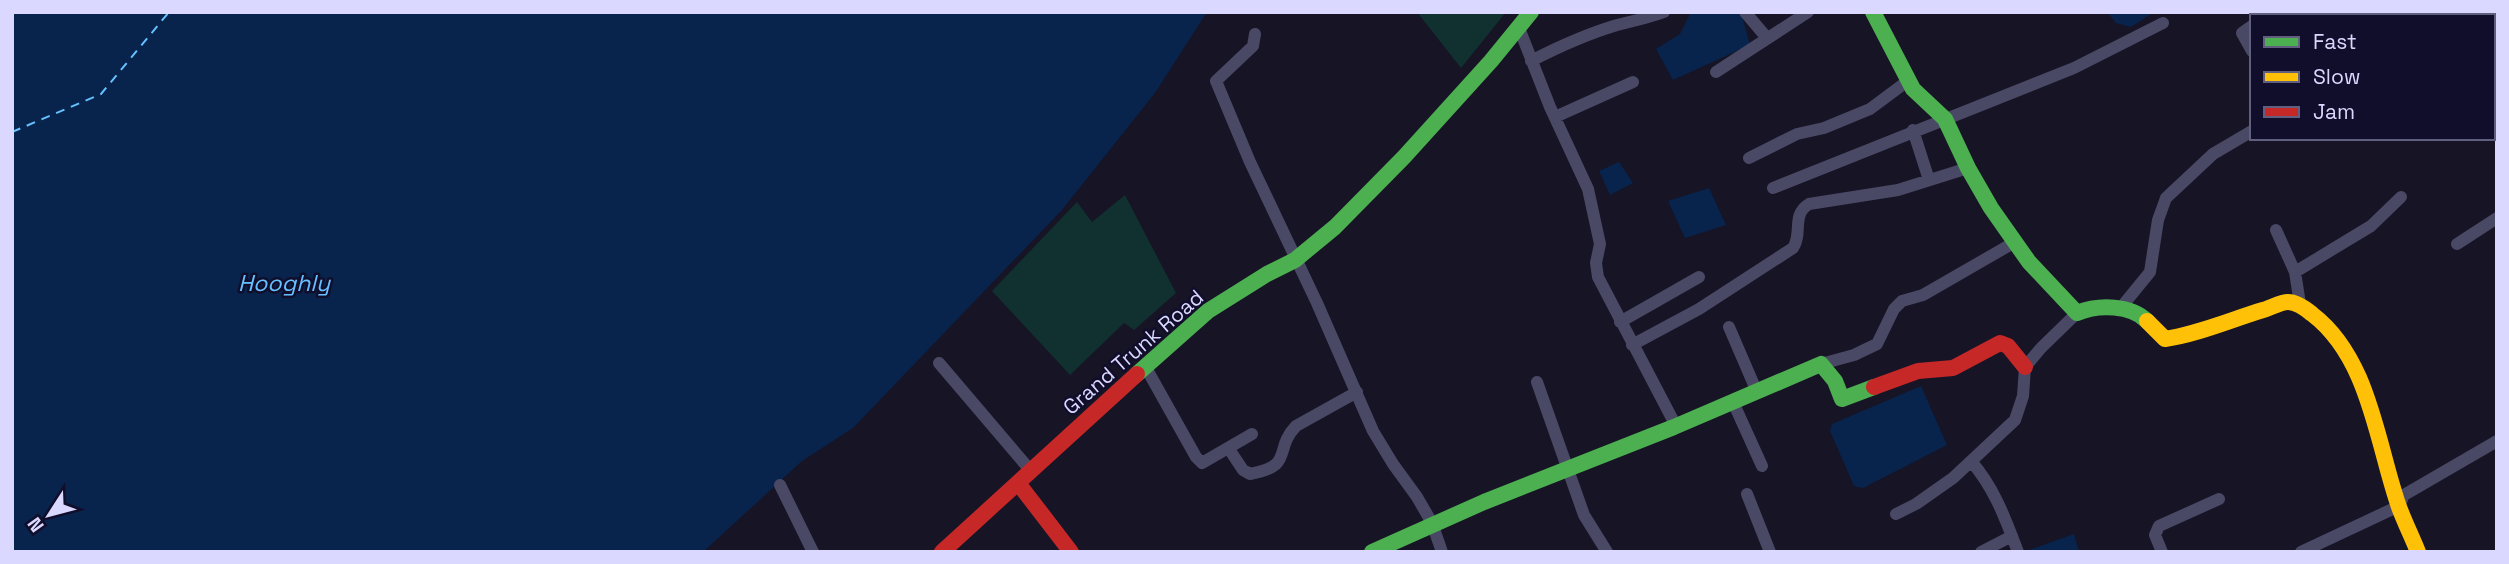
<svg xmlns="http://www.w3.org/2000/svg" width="2509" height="564" viewBox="0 0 2509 564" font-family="'Space Grotesk',sans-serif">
<rect width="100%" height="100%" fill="#161425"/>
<!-- green -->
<path fill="#113130" d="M 1417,12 L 1506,12 L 1461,68 Z
M 1125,195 L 1176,293 L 1134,330 L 1124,323 L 1070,375 L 992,291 L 1077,202 L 1092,222 Z"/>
<!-- water -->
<path fill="#08244d" d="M 12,12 L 1207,12 L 1155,93 L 1061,211 L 853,428 L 802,461 L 703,552 L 12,552 Z
M 1691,12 L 1741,12 L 1750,45 L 1673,80 L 1656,49 L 1680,34 Z
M 2107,12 L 2154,12 L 2131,27 L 2116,23 Z
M 1619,162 L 1633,183 L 1610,195 L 1599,171 Z
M 1709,188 L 1726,225 L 1685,238 L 1668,201 Z
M 1921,386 L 1947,445 L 1863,488 L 1854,486 L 1830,431 L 1832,424 Z
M 2074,534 L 2079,552 L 2029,552 L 2029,550 Z"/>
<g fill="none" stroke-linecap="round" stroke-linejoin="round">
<!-- ferry -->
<path stroke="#66c0ff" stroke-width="2" stroke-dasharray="9 7" stroke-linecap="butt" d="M 12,132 L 101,94 L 169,12"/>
<!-- street -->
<path stroke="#494966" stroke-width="12" d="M 1745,12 L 1767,38
M 2268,16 L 2274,12
M 2252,26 L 2242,33 L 2252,51
M 1519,28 L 1550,107 L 1588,189 L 1600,244 L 1596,263 L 1598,277 L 1676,426
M 1255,34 L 1253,46 L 1216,81 L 1250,162 L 1317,303 L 1373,431 L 1393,464 L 1417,497 L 1432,523 L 1442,552
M 1531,61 C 1558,47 1587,34 1617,25 C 1633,21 1648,18 1664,12
M 1716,72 L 1808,12
M 2493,82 L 2497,81
M 1555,117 L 1633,82
M 1913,130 L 1929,180
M 1749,158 L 1797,134 L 1824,128 L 1870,109 L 1909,80
M 1773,188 L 2074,68 L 2163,23
M 2276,230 L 2295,272
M 2457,244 L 2497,218
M 2300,304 L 2295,272 L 2371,226 L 2401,197
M 2119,310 L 2150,272 L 2158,220 L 2166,198 L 2213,154 L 2252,131
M 1620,322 L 1699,277
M 1729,327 L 1757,392
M 1632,345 L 1699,309 L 1793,248 C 1803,233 1791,215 1809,204 L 1898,190 L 1968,168
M 939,363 L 1031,471
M 1821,364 L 1854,355 L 1877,344 L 1894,309 L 1902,301 L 1923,295 L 2015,242
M 1145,366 L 1196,457 L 1202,463 L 1252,434
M 1537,382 L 1584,515 L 1607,552
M 1733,402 L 1762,466
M 1229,449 L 1243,470 L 1250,474 C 1295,466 1273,450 1296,426 L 1357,392
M 1971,461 C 1995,489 2005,518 2018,552
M 780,485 L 813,552
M 1747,494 L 1770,552
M 1896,514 L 1916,504 L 1953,478 L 2015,420 L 2023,396 L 2025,367 L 2041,348 L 2077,313
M 1981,552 L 2012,536
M 2162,552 L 2155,535 L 2159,526 L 2219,499
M 2301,552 L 2399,506 L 2404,495 L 2497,441"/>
<!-- fast -->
<path stroke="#4caf50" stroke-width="16" d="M 1873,12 L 1913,89 L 1945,119 L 1968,168 L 1991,208 L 2029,262 L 2077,313 C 2099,304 2131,305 2147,321
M 1137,374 L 1208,311 L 1267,274 L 1295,260 L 1335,227 L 1404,157 L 1491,61 L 1531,12
M 1372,552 L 1484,502 L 1674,427 L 1821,364 L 1835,381 L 1842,399 L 1874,387"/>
<!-- slow -->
<path stroke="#ffc107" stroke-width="16" d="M 2147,321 L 2165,339 C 2198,334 2230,320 2263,310 C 2270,308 2281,302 2288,302 C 2297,302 2306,309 2312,314 C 2370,358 2377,445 2399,507 C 2405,523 2412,537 2418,552"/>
<!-- jam -->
<path stroke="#c62828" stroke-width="16" d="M 1874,387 L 1918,371 L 1953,368 L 2000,343 L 2008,346 L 2025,367
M 1018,483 L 1071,552
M 942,552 L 1137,374"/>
</g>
<g text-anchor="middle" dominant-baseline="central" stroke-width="5" stroke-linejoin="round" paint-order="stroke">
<!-- street labels -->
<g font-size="21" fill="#dad8ff" stroke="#110e2b">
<text transform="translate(1133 352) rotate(-41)">Grand Trunk Road</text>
</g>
<!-- water labels -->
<g font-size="23" font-style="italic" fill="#66c0ff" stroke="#110e2b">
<text x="284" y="283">Hooghly</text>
</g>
</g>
<!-- border -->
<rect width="2509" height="564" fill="none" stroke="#dad8ff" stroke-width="28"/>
<!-- legend -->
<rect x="2250" y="14" width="245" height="126" fill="#110e2b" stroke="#615f80" stroke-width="2"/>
<rect x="2264" y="37" width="35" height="10" fill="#4caf50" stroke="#615f80" stroke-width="2"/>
<text x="2313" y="49" font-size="21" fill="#dad8ff">Fast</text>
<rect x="2264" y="72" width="35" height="10" fill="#ffc107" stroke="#615f80" stroke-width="2"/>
<text x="2313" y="84" font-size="21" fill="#dad8ff">Slow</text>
<rect x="2264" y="107" width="35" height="10" fill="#c62828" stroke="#615f80" stroke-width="2"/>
<text x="2313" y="119" font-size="21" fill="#dad8ff">Jam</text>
<!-- north arrow -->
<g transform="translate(49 515) rotate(234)" stroke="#110e2b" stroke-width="5" paint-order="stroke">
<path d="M0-5L12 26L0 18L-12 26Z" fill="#dad8ff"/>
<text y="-10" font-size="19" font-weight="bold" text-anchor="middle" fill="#dad8ff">N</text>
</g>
</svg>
